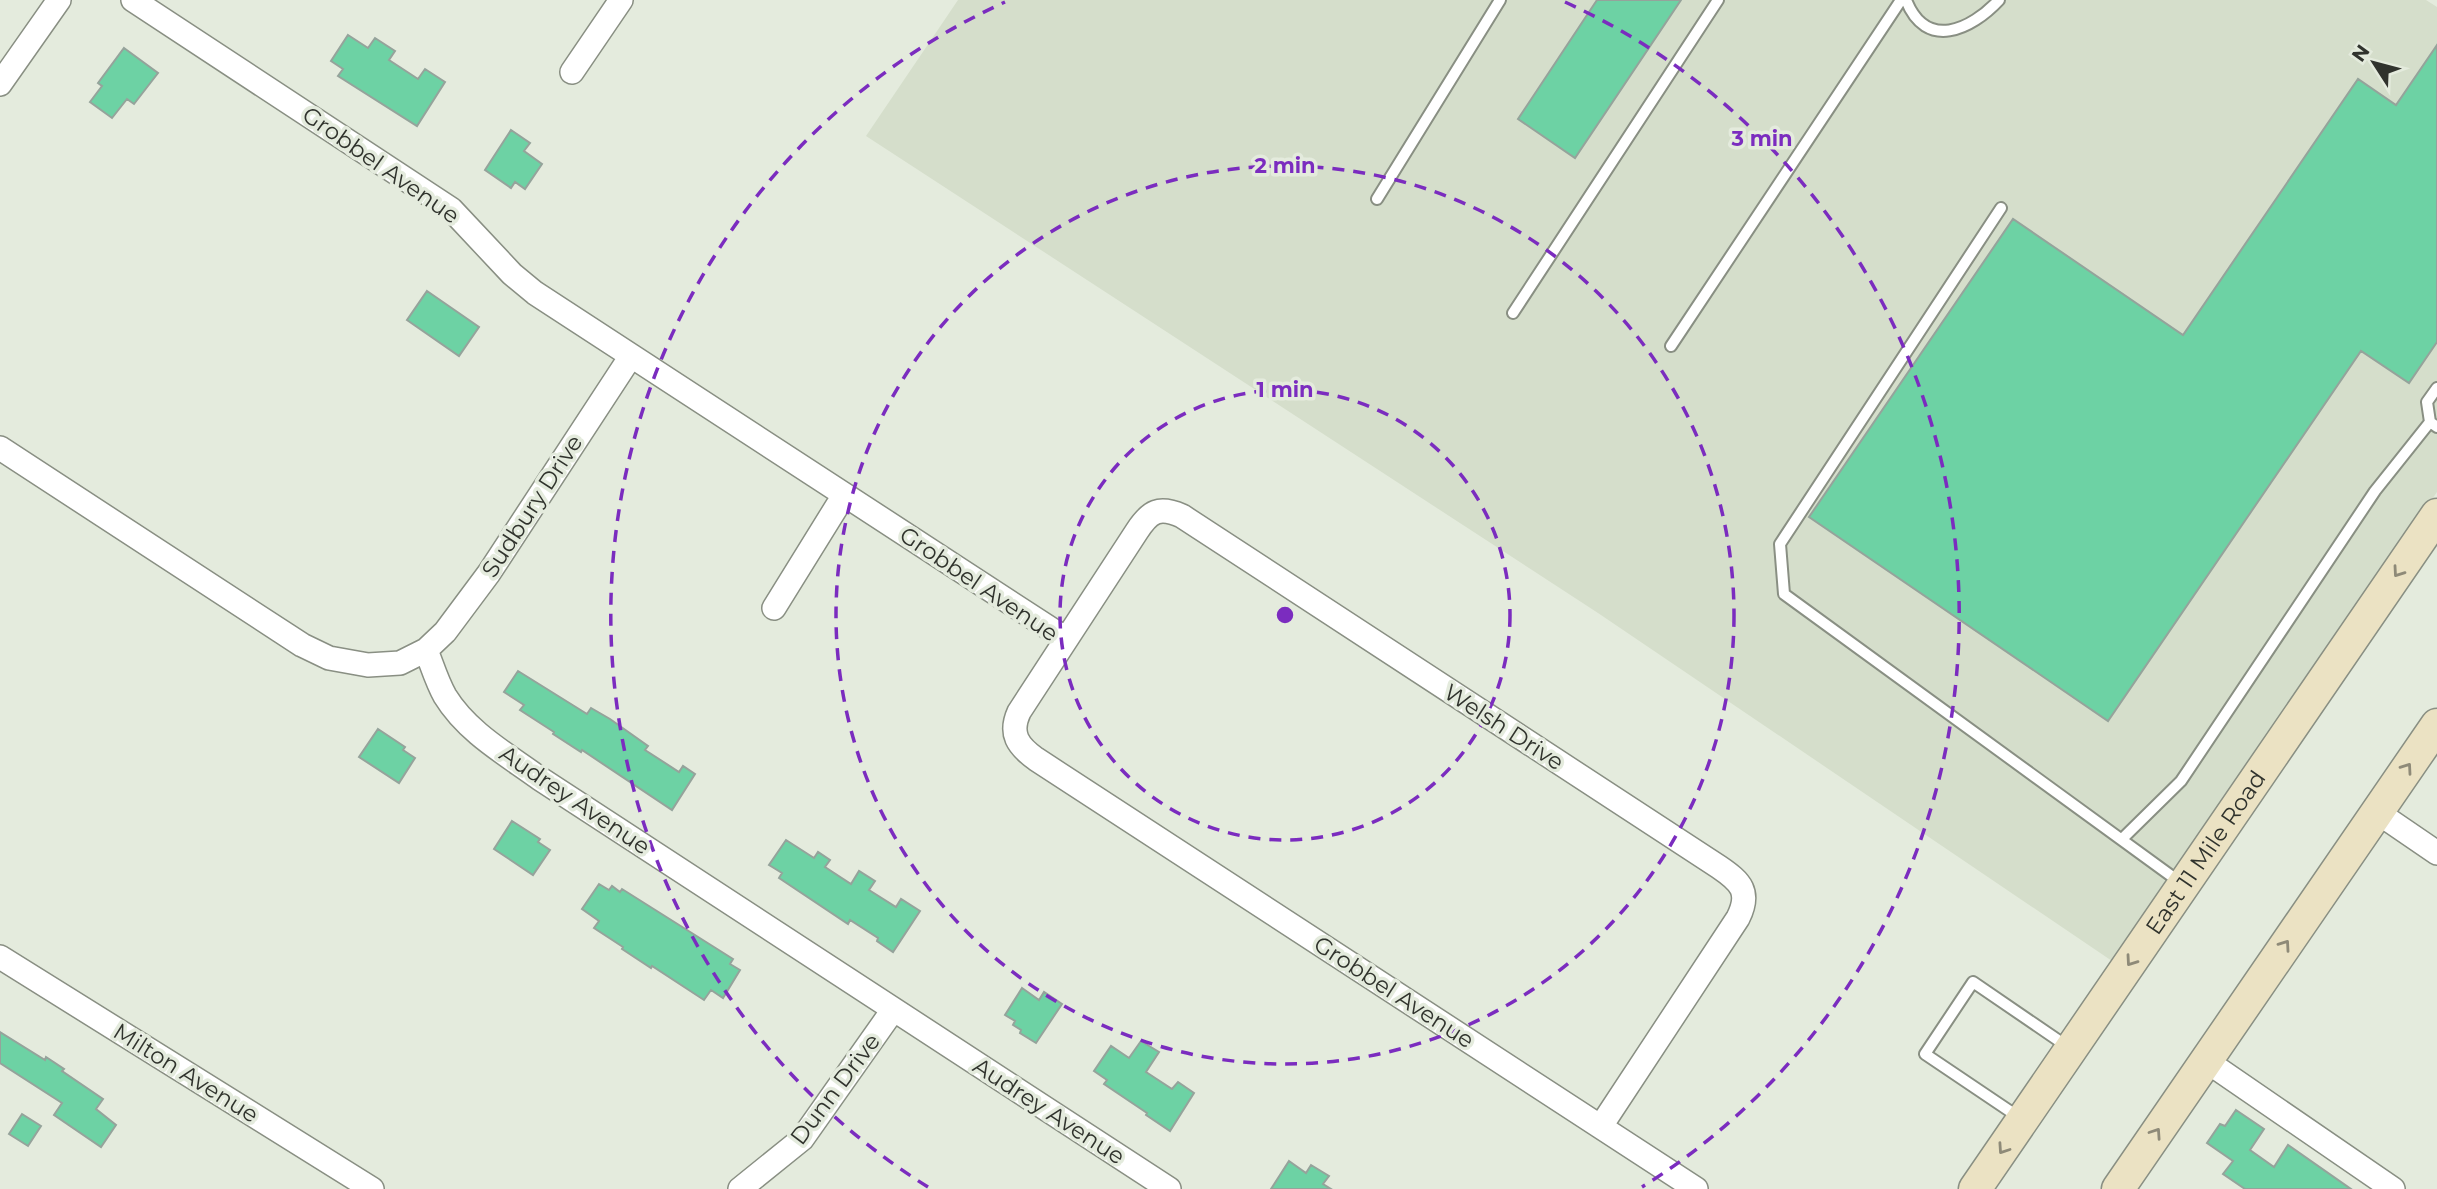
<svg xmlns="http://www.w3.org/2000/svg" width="2437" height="1189" viewBox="0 0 2437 1189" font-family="Montserrat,sans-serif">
<rect width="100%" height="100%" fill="#e4ebdd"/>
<!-- built -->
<path fill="#d5decb" d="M 958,0 L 2426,0 L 2437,7 L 2437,492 L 2115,963 L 1598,613 L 866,136 Z"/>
<!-- building -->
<path fill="#6dd2a4" stroke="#95a39b" stroke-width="2" d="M 1597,0 L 1681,0 L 1575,158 L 1518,119 Z
M 348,35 L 368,48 L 375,38 L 395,51 L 389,60 L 418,79 L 425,69 L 445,82 L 417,126 L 338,76 L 343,69 L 331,61 Z
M 2437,45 L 2437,342 L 2409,383 L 2361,351 L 2108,721 L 1809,517 L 2013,219 L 2183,335 L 2358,79 L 2396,105 Z
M 124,48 L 158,73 L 134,104 L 127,99 L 112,118 L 90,102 L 102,86 L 98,83 Z
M 511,130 L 530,143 L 524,151 L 542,164 L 525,189 L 515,182 L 511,188 L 485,170 Z
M 427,291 L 479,327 L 459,356 L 407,320 Z
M 518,671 L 587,714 L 591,708 L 610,719 L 648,746 L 645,750 L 679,772 L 683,766 L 695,774 L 672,810 L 582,750 L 581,752 L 553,734 L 554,732 L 520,710 L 524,705 L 504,692 Z
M 378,729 L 405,747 L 403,750 L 415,758 L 399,783 L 359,757 Z
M 512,821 L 540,839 L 538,842 L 550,850 L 533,875 L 494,849 Z
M 786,840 L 814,858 L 818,852 L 830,860 L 825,867 L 851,884 L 859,871 L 875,881 L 869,890 L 896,907 L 901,899 L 920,911 L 893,952 L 877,941 L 878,938 L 850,920 L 848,924 L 779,878 L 782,873 L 769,865 Z
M 599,884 L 609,890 L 612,886 L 620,892 L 622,889 L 733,959 L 730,964 L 740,970 L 723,998 L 711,990 L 704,1000 L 652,966 L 651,968 L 622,949 L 623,947 L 594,928 L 599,921 L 582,909 Z
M 1022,988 L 1039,1000 L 1044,992 L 1062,1004 L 1036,1043 L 1020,1033 L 1021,1030 L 1013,1025 L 1015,1021 L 1005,1015 Z
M 0,1032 L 45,1060 L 46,1057 L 64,1069 L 62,1071 L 103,1099 L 96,1109 L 116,1125 L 101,1147 L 54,1115 L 62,1103 L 0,1063 Z
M 1141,1041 L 1159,1052 L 1146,1072 L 1172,1089 L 1178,1082 L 1194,1093 L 1170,1131 L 1146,1115 L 1147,1113 L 1104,1084 L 1107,1080 L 1094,1071 L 1111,1046 L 1129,1058 Z
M 2236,1110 L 2264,1129 L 2250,1150 L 2274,1167 L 2288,1145 L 2351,1189 L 2245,1189 L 2223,1174 L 2233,1161 L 2207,1143 L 2220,1124 L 2225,1126 Z
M 22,1114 L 41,1126 L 28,1146 L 9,1134 Z
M 1289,1161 L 1306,1173 L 1311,1165 L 1329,1176 L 1323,1184 L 1331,1189 L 1271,1189 Z"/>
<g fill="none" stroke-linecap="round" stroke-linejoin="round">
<!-- lane casing -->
<g stroke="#898f83" stroke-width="14">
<path id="lane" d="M 1906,0 C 1926,51 1971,30 1999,0
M 1377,199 L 1500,0
M 2001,208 L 1780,544 L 1784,594 L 2181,883
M 1513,313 L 1718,0
M 1671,346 L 1901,0
M 2430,422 L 2427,402 L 2437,388
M 2122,839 L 2181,781 L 2375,491 L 2430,422 L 2437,427
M 2020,1118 L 1925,1054 L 1973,982 L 2068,1047"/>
</g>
<!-- street casing -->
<g stroke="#898f83" stroke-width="26">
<path id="street" d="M 133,0 L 451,209 L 512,274 L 535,293 L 1066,639
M 572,72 L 621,0
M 0,84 L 59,0
M 0,448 L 302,645 L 329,658 L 368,665 L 400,663 L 426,650 L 445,632 L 489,573 L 631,356
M 774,608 L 844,495
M 426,650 C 432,665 437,682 445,696 C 467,732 506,754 539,778 L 1169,1189
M 2377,812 L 2437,853
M 0,957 L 372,1189
M 2205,1060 L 2393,1189
M 1601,1126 L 1738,918 C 1751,892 1741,882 1719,867 L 1182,516 C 1159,506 1150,511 1137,531 L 1019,712 C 1009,734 1018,746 1036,759 L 1696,1189
M 740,1189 L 802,1139 L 893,1010"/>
</g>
<!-- secondary casing -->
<g stroke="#898f83" stroke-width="35">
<g id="secondary">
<path id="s1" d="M 1975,1189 L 2437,515"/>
<path d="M 2118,1189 L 2437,725"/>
</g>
</g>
<!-- lane -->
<use href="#lane" stroke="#fff" stroke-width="10"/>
<!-- street -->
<use href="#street" stroke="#fff" stroke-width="23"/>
<!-- secondary -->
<use href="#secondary" stroke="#ebe2c3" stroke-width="32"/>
</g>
<!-- one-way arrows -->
<defs><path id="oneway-chevron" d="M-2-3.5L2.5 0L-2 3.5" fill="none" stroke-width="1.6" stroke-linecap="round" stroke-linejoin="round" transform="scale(1.75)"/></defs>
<g stroke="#8e8a78">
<use href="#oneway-chevron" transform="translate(2398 572) rotate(125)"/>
<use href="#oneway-chevron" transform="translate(2407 768) rotate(-55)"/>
<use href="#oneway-chevron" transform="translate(2285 945) rotate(-55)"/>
<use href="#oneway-chevron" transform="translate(2131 961) rotate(125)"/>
<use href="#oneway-chevron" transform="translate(2156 1133) rotate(-56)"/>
<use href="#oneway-chevron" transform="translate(2003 1149) rotate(124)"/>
</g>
<!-- distance rings -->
<g fill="none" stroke="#7b2cbf" stroke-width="3.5" stroke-dasharray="12 9">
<circle cx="1285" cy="615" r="225"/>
<circle cx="1285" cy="615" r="449"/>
<path d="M928 1187A674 674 0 0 1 1005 2M1565 2A674 674 0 0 1 1642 1187"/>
</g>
<g text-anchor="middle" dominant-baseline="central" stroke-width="7" stroke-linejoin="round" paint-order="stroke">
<!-- street labels -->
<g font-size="23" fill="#30332d" stroke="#e4ebdd">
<text transform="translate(381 165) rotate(35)">Grobbel Avenue</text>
<text transform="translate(532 506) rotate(-57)">Sudbury Drive</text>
<text transform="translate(979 584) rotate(34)">Grobbel Avenue</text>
<text transform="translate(1504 727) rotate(33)">Welsh Drive</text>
<text transform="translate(575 800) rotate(34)">Audrey Avenue</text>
<text stroke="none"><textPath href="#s1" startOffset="408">East 11 Mile Road</textPath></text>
<text transform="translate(1394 992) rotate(33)">Grobbel Avenue</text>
<text transform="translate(186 1073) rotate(32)">Milton Avenue</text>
<text transform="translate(835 1089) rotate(-53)">Dunn Drive</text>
<text transform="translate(1049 1111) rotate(33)">Audrey Avenue</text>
</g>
</g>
<circle cx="1285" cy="615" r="10" fill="#7b2cbf" stroke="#e4ebdd" stroke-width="3.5"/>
<g font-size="21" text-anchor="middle" font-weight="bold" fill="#7b2cbf" stroke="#e4ebdd" stroke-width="7" stroke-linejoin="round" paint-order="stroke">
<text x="1762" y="146">3 min</text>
<text x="1285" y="173">2 min</text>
<text x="1285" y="397">1 min</text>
</g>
<!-- north arrow -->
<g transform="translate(2374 63) rotate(306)" stroke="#e4ebdd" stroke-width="5" paint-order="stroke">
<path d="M0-5L12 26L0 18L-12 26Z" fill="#30332d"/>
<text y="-10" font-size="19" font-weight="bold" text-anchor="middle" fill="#30332d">N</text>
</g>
</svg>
